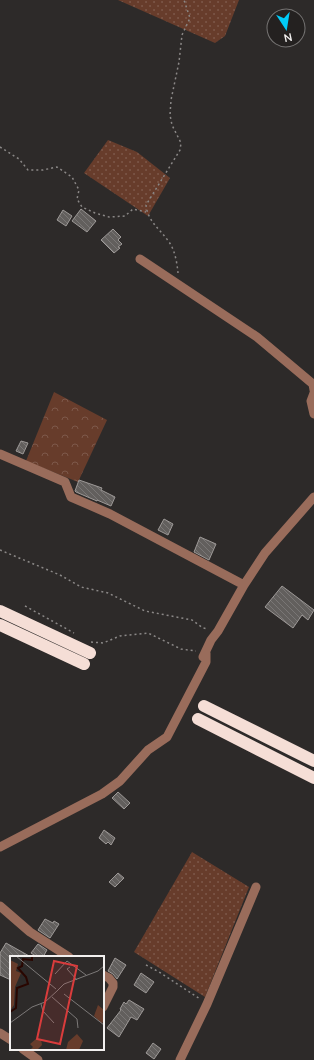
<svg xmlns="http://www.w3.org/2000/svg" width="314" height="1060" viewBox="0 0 314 1060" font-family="'Nunito Sans',sans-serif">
<defs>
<pattern id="grass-dots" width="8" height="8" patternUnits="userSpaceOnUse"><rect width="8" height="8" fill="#673c2b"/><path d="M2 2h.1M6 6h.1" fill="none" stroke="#7d584a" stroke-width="1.8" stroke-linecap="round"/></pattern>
<pattern id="forest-crowns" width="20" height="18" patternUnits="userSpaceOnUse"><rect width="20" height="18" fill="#673c2b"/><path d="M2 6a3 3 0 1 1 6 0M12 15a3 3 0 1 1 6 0" fill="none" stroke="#7d584a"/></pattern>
<pattern id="building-back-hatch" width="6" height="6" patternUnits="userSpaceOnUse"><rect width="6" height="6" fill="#625f5d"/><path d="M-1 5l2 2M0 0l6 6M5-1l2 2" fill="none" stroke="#797675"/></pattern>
</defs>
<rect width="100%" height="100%" fill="#2d2a29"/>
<!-- grass -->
<path fill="url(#grass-dots)" d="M 118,0 L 239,0 L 225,36 L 215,43 Z
M 108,140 L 137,152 L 170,178 L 148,216 L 84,173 Z
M 192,852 L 249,887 L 205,997 L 134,952 Z"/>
<!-- forest -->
<path fill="url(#forest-crowns)" d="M 54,392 L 107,420 L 78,482 L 26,461 Z"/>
<!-- building -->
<path fill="url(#building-back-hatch)" stroke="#9d9997" d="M 81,209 L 96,221 L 87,232 L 72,221 Z
M 63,210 L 72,216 L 66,226 L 57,220 Z
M 113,229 L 121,237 L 118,240 L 122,244 L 118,247 L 120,248 L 114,253 L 101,240 Z
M 21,441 L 28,443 L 23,454 L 16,451 Z
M 79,480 L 102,488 L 101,490 L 115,497 L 111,506 L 97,500 L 97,501 L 76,492 L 75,491 Z
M 164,519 L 173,524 L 168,535 L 158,530 Z
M 200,537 L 216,544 L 209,560 L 194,552 Z
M 282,586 L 314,610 L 308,620 L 302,615 L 293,628 L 265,607 Z
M 118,792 L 130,803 L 124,809 L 112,798 Z
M 104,830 L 115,838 L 111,845 L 108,842 L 106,844 L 99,838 Z
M 118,873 L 124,878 L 115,887 L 109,882 Z
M 45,919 L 53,923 L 54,921 L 59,924 L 50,938 L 38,930 Z
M 6,943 L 31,957 L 11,957 L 11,980 L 0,975 L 0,953 Z
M 38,944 L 47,950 L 43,957 L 37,957 L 31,953 Z
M 115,958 L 126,965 L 117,979 L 113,974 L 108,971 Z
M 141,973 L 154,982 L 146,993 L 134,985 Z
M 129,1000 L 144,1009 L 137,1020 L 131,1017 L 119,1037 L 107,1028 L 121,1010 L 120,1009 L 124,1002 L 126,1004 Z
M 153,1043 L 161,1049 L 154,1059 L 146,1053 Z"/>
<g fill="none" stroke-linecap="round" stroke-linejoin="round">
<!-- path -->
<path stroke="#8b8887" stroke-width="1.5" stroke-dasharray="2 3" stroke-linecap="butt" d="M 0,147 L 19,159 L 28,170 L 43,170 L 57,167 L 72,177 L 79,190 L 77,199 L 82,207 L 95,213 L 109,217 L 125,216 L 133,209 L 146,212
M 178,273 C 177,263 175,250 169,242 C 160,229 148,222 146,205 L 180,150 L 181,143 L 172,125 L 170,115 L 171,100 L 179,62 L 182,35 L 190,18 L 184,0
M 0,550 L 60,575 L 81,587 L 108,593 L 145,611 L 192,620 L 203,628 L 208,629
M 25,606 L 74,633
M 91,642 L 103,643 L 120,636 L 148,633 L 181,649 L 196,651
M 146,965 L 159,972 L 200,999"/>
<!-- minor -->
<path stroke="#996c5b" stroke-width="9" d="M 140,259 L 257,337 L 313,384 L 314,390
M 314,393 L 311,401 L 314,414
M 0,454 L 65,482 L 71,497 L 110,514 L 244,585
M 203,657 L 211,640 L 218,631 L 244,585 L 265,553 L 314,497
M 0,847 L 102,794 L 120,781 L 148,750 L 167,737 L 206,662 L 206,653
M 0,906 L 30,932 L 69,957
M 103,975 L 109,978 L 113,983 L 113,987 L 103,1007
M 0,1033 L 11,1040
M 23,1049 L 38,1060
M 180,1060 L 207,1004 L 256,887"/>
<!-- highway -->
<path stroke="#f5ded6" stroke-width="12" d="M 0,611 L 90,653
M 0,625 L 84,664
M 204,706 L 314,761
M 198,719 L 314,778"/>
</g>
<!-- overview -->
<g transform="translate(10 956)">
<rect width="94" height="94" fill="#2d2a29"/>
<path d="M 88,49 L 94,54 L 94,66 L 91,67 L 84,60 Z" fill="#673c2b"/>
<path d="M 0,4 L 8,8 L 6,15 L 11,17 L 5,31 L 4,49 L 0,55 ZM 67,78 L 73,85 L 69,94 L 56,94 L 58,86 ZM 26,83 L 31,83 L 32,89 L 27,94 L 20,94 L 23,91 L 20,88 Z" fill="#673c2b"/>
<path fill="none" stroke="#290600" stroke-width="2" d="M 0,56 L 6,52 L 7,32 L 18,28 L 16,21 L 8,12 L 12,10 L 13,3 L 22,4 L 22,0"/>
<path fill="none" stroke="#7c7978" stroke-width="1" d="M 6,0 L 46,33M 60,11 L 57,13 L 67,24M 45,18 L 57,5 L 76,19M 47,35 L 54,28 L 88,15 L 94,10M 54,38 L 94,69M 42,41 L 67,63 L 68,72M 31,48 L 33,55 L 44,67M 0,67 L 22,51 L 35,46 L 47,35"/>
<path fill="#d93c3c" fill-opacity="0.15" stroke="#d93c3c" stroke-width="2" d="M 44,5 L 67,10 L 50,88 L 27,83 Z"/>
<rect width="94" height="94" fill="none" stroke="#f2f0ef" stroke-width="2"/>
</g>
<!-- north arrow -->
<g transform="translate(286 28) rotate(168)"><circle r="19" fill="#242120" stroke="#767473"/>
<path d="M0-3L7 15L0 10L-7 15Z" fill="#00cbf8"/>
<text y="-6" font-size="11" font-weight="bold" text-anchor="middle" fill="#f2f0ef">N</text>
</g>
</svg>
